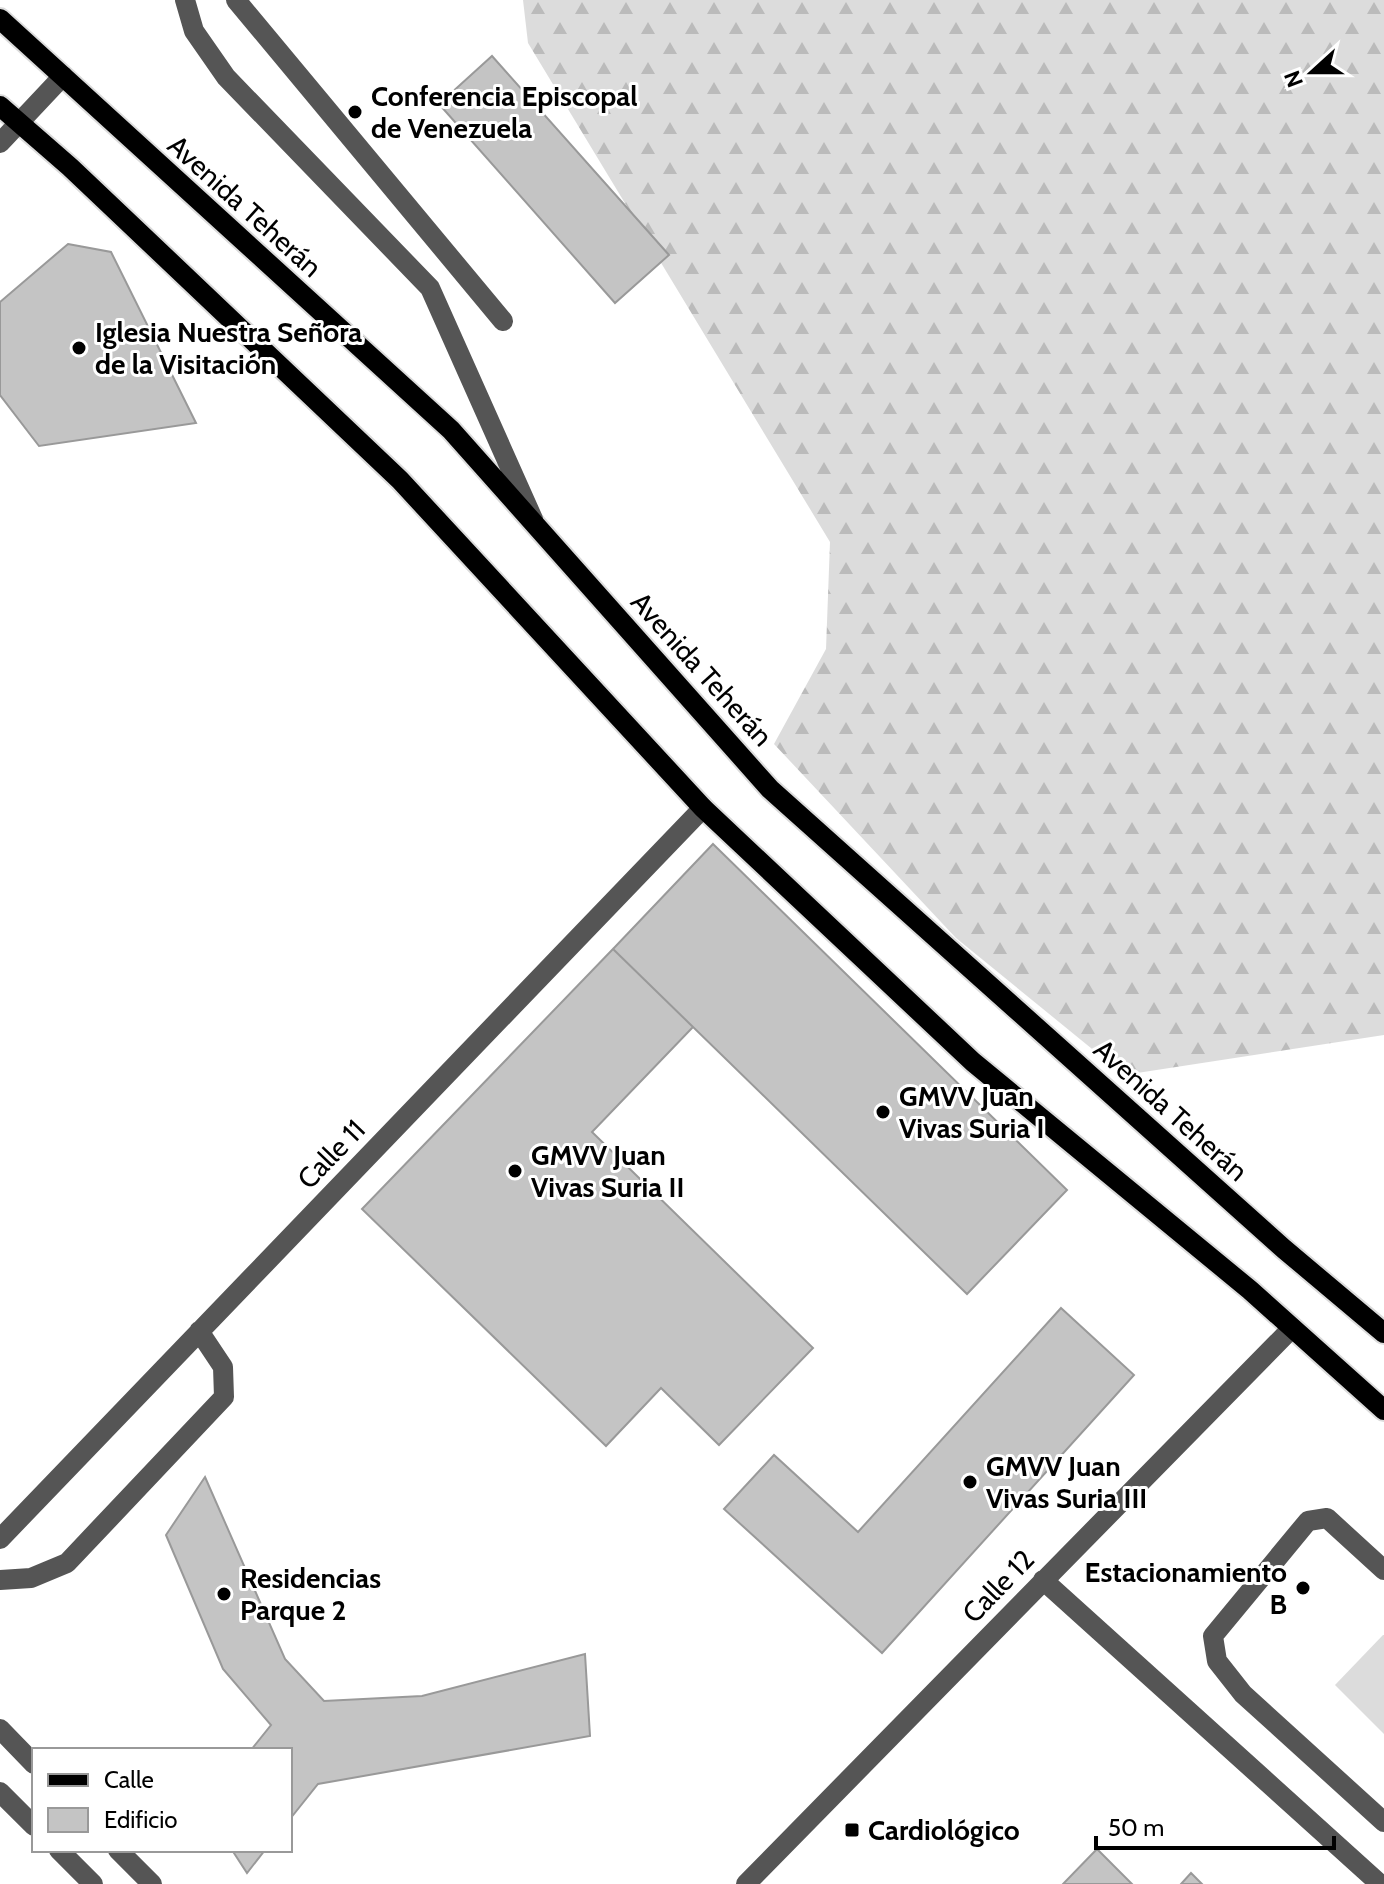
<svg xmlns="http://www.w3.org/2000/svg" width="1384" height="1884" viewBox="0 0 1384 1884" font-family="Cabin,sans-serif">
<defs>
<pattern id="forest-firs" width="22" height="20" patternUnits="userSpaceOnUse" patternTransform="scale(2)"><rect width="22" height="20" fill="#dcdcdc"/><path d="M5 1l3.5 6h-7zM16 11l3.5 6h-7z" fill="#bbb"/></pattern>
</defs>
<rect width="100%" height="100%" fill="#fff"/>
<!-- forest -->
<path fill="url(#forest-firs)" d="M 523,0 L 1384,0 L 1384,1035 L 1124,1075 L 956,938 L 774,744 L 826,649 L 830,542 L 528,43 Z"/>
<!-- pitch -->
<path fill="#dcdcdc" d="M 1383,1635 L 1384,1635 L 1384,1734 L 1335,1685 Z"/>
<!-- building -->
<path fill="#c4c4c4" stroke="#999" stroke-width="2" d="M 492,56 L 669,255 L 615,303 L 439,104 Z
M 68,244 L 111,252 L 196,423 L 39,446 L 0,395 L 0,302 Z
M 713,844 L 1067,1190 L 967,1294 L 613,949 Z
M 613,949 L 693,1027 L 592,1132 L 813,1348 L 719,1445 L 661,1388 L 606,1446 L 362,1209 Z
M 1061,1308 L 1134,1375 L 882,1653 L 724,1509 L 774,1455 L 858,1532 Z
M 205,1477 L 285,1659 L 324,1701 L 422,1696 L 585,1654 L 590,1736 L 318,1784 L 290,1819 L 290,1750 L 251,1750 L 271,1725 L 223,1669 L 166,1535 Z
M 1097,1849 L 1132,1884 L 1063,1884 Z
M 232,1850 L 265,1850 L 247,1873 Z
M 1191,1873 L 1202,1884 L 1181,1884 Z"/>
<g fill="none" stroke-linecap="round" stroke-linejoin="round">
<!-- major casing -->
<g stroke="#dbdbdb" stroke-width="24">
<path id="major" d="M 0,19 L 451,430 L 770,789 L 1284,1249 L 1384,1333
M 0,106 L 70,167 L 400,480 L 703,808 L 973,1062 L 1250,1290 L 1384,1410"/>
</g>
<!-- minor -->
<path stroke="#555" stroke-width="20" d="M 185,0 L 194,31 L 226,77 L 430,288 L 533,519
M 236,0 L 503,321
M 0,143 L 63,76
M 0,1539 L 703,808
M 1384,1570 L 1327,1518 L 1308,1521 L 1213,1636 L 1217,1661 L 1243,1694 L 1384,1822
M 0,1580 L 31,1578 L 67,1563 L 224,1397 L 223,1367 L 199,1331
M 1043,1580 L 1380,1884
M 0,1729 L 34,1764
M 0,1792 L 34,1826
M 59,1850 L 93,1884
M 118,1850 L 152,1884
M 746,1884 L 1292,1328"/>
<!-- major -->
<use href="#major" stroke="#000" stroke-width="20"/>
</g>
<!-- markers -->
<g fill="#000" stroke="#fff" stroke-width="3">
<circle cx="355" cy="112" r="8"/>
<circle cx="79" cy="348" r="8"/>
<circle cx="883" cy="1112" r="8"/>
<circle cx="515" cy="1171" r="8"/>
<circle cx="970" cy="1482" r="8"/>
<circle cx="1303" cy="1588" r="8"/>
<circle cx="224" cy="1594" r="8"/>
<rect x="844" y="1822" width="16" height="16" rx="4"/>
</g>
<g text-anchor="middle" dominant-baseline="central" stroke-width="6" stroke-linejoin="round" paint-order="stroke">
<!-- poi labels -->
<g font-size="28" font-weight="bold" fill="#000" stroke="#fff" text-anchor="start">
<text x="371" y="96">Conferencia Episcopal<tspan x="371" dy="32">de Venezuela</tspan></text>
<text x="95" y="332">Iglesia Nuestra Señora<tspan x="95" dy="32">de la Visitación</tspan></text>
<text x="899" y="1096">GMVV Juan<tspan x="899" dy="32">Vivas Suria I</tspan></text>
<text x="531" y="1155">GMVV Juan<tspan x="531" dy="32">Vivas Suria II</tspan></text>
<text x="986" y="1466">GMVV Juan<tspan x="986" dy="32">Vivas Suria III</tspan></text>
<text x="1287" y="1572" text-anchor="end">Estacionamiento<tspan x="1287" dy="32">B</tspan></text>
<text x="240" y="1578">Residencias<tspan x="240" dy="32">Parque 2</tspan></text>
<text x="868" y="1830">Cardiológico</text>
</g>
<!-- street labels -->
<g font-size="28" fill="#000" stroke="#fff">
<text transform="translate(245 206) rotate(42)">Avenida Teherán</text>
<text transform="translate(702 669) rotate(48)">Avenida Teherán</text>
<text transform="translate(1171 1110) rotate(42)">Avenida Teherán</text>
<text transform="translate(331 1154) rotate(-46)">Calle 11</text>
<text transform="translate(998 1586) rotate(-46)">Calle 12</text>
</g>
</g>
<!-- legend -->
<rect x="32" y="1748" width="260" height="104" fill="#ffffff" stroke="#999999" stroke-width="2"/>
<rect x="48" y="1774" width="40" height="12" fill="#000000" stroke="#999999" stroke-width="2"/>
<text x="104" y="1788" font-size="24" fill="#000000">Calle</text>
<rect x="48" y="1808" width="40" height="24" fill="#c4c4c4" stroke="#999999" stroke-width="2"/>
<text x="104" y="1828" font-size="24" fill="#000000">Edificio</text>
<!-- north arrow -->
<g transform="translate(1312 72) rotate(249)" stroke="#ffffff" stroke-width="6" paint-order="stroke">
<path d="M0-6L14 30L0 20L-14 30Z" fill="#000000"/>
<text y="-12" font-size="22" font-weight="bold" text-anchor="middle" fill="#000000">N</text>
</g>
<!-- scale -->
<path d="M1096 1836v12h238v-12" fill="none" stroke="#000000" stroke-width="4"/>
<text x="1108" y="1836" font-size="24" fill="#000000" stroke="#ffffff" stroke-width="6" paint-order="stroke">50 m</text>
</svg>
